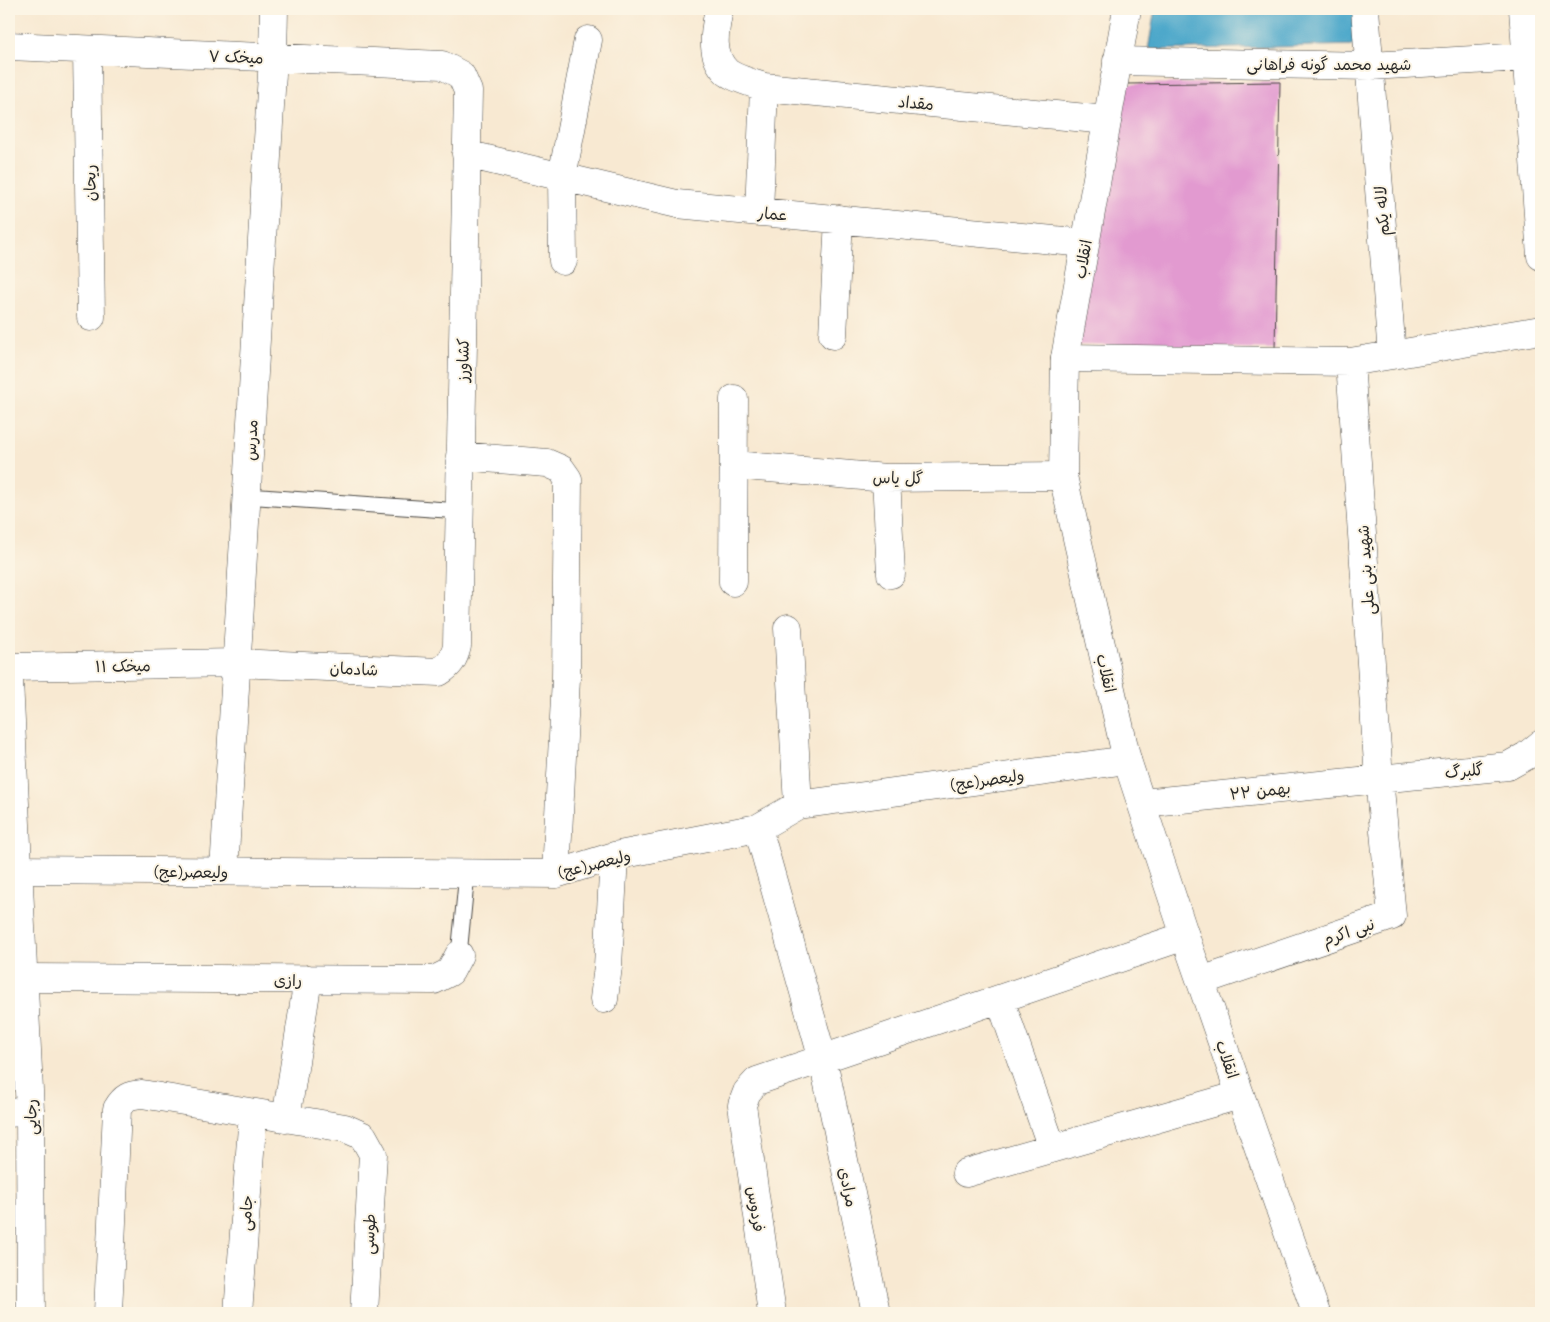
<svg xmlns="http://www.w3.org/2000/svg" width="1550" height="1322" viewBox="0 0 1550 1322" font-family="Mali,'Playpen Sans Arabic',sans-serif">
<rect width="100%" height="100%" fill="#fcf5e5"/>
<filter id="ink" filterUnits="userSpaceOnUse"><feTurbulence type="fractalNoise" baseFrequency=".02" numOctaves="2"/><feDisplacementMap in="SourceGraphic" scale="10" xChannelSelector="R" yChannelSelector="G"/><feConvolveMatrix kernelMatrix="1 2 1 2 8 2 1 2 1" color-interpolation-filters="sRGB"/></filter>
<filter id="wash" filterUnits="userSpaceOnUse"><feTurbulence type="fractalNoise" baseFrequency=".0096" numOctaves="4" result="noise"/><feDisplacementMap in="SourceGraphic" scale="20" xChannelSelector="R" yChannelSelector="G"/><feGaussianBlur stdDeviation="1.12" result="paint"/><feColorMatrix in="noise" values="0 0 0 0 0 0 0 0 0 0 0 0 0 0 0 0 0 1.4 0 .05"/><feComposite in="paint" operator="in"/></filter>
<g filter="url(#wash)">
<rect width="100%" height="100%" fill="#f8e9d2"/>
<!-- water -->
<path fill="#4ca7ca" stroke="#3c697a" d="M 1155,9 L 1357,9 L 1358,45 L 1148,50 Z"/>
<g id="blocks">
<!-- building -->
<path fill="#e29ad0" d="M 1280,82 L 1275,349 L 1076,345 L 1126,84 Z"/>
</g>
</g>
<g filter="url(#ink)">
<use href="#blocks" fill-opacity="0" stroke="#4a4844" stroke-width="1"/>
<g fill="none" stroke-linecap="round" stroke-linejoin="round">
<!-- lane casing -->
<g stroke="#4a4844" stroke-width="17">
<path id="lane" d="M 246,496 L 460,511
M 459,955 L 467,873"/>
</g>
<!-- street casing -->
<g stroke="#4a4844" stroke-width="29">
<path id="street" d="M 719,9 C 715,30 709,55 727,72 C 734,78 755,84 764,87 L 1107,120
M 1365,9 L 1392,355
M 1523,9 L 1541,256
M 9,46 L 442,65 L 461,75 L 468,91 L 457,646 C 454,659 450,665 439,672 L 236,663 L 9,667
M 87,50 L 91,317
M 1117,61 L 1371,66 L 1541,56
M 466,154 L 677,204 L 1085,243
M 759,212 L 764,87
M 563,261 L 562,177 L 588,40
M 833,335 L 839,219
M 1065,358 L 1350,362 L 1541,330
M 460,456 L 547,463 L 561,469 L 568,479 L 566,678 L 556,874
M 734,465 L 886,478 L 1063,476
M 886,478 L 891,574
M 733,582 L 734,399
M 788,628 L 798,805
M 1142,803 L 1508,766 L 1526,756 L 1541,744
M 758,828 L 823,1060 L 876,1313
M 9,870 L 556,874 L 614,856 L 758,828 L 798,805 L 1127,760
M 224,871 L 273,57 L 274,9
M 23,978 L 434,980 L 450,972 L 459,955
M 1201,981 L 1392,916 L 1379,778 L 1350,362
M 604,999 L 608,966 L 614,856
M 1000,999 L 1052,1148
M 9,1113 L 30,1111
M 286,1119 L 308,979
M 966,1173 L 1240,1095
M 108,1313 L 117,1109 C 124,1097 129,1095 142,1094 L 345,1128 L 363,1136 L 373,1154 L 364,1313
M 238,1313 L 253,1113
M 772,1313 L 742,1105 L 747,1092 L 757,1081 L 1185,936"/>
</g>
<!-- secondary casing -->
<g stroke="#4a4844" stroke-width="29">
<path id="secondary" d="M 1127,9 L 1065,358 L 1063,476 L 1127,760 L 1185,936 L 1316,1313
M 9,681 L 30,1111 L 31,1313"/>
</g>
<!-- lane -->
<use href="#lane" stroke="#fff" stroke-width="15"/>
<!-- street -->
<use href="#street" stroke="#fff" stroke-width="28"/>
<!-- secondary -->
<use href="#secondary" stroke="#fff" stroke-width="28"/>
</g>
</g>
<g text-anchor="middle" dominant-baseline="central" stroke-width="4" stroke-linejoin="round" paint-order="stroke">
<!-- street labels -->
<g font-size="16" fill="#2b2b2b" stroke="#fcf5e5">
<text transform="translate(236 56) rotate(2)">میخک ۷</text>
<text x="1329" y="63">شهید محمد گونه فراهانی</text>
<text transform="translate(916 102) rotate(5)">مقداد</text>
<text transform="translate(89 183) rotate(-91)">ریحان</text>
<text transform="translate(1381 211) rotate(-94)">لاله یکم</text>
<text transform="translate(773 213) rotate(5)">عمار</text>
<text transform="translate(1082 259) rotate(-80)">انقلاب</text>
<text transform="translate(462 360) rotate(-89)">کشاورز</text>
<text transform="translate(250 440) rotate(-87)">مدرس</text>
<text transform="translate(898 477) rotate(1)">گل یاس</text>
<text transform="translate(1365 570) rotate(-94)">شهید بنی علی</text>
<text transform="translate(123 665) rotate(-1)">میخک ۱۱</text>
<text transform="translate(354 668) rotate(3)">شادمان</text>
<text transform="translate(1107 673) rotate(77)">انقلاب</text>
<text transform="translate(1464 770) rotate(-5)">گلبرگ</text>
<text transform="translate(987 779) rotate(-8)">ولیعصر(عج)</text>
<text transform="translate(1260 790) rotate(-6)">۲۲ بهمن</text>
<text transform="translate(594 863) rotate(-14)">ولیعصر(عج)</text>
<text transform="translate(191 871) rotate(1)">ولیعصر(عج)</text>
<text transform="translate(1348 931) rotate(-19)">نبی اکرم</text>
<text x="288" y="979">رازی</text>
<text transform="translate(1228 1059) rotate(71)">انقلاب</text>
<text transform="translate(30 1117) rotate(-91)">رجایی</text>
<text transform="translate(849 1187) rotate(78)">مرادی</text>
<text transform="translate(757 1209) rotate(82)">فردوس</text>
<text transform="translate(245 1213) rotate(-86)">جامی</text>
<text transform="translate(368 1234) rotate(-87)">طوسی</text>
</g>
</g>
<!-- margin -->
<rect width="1550" height="1322" fill="none" stroke="#fcf5e5" stroke-width="30"/>
</svg>
